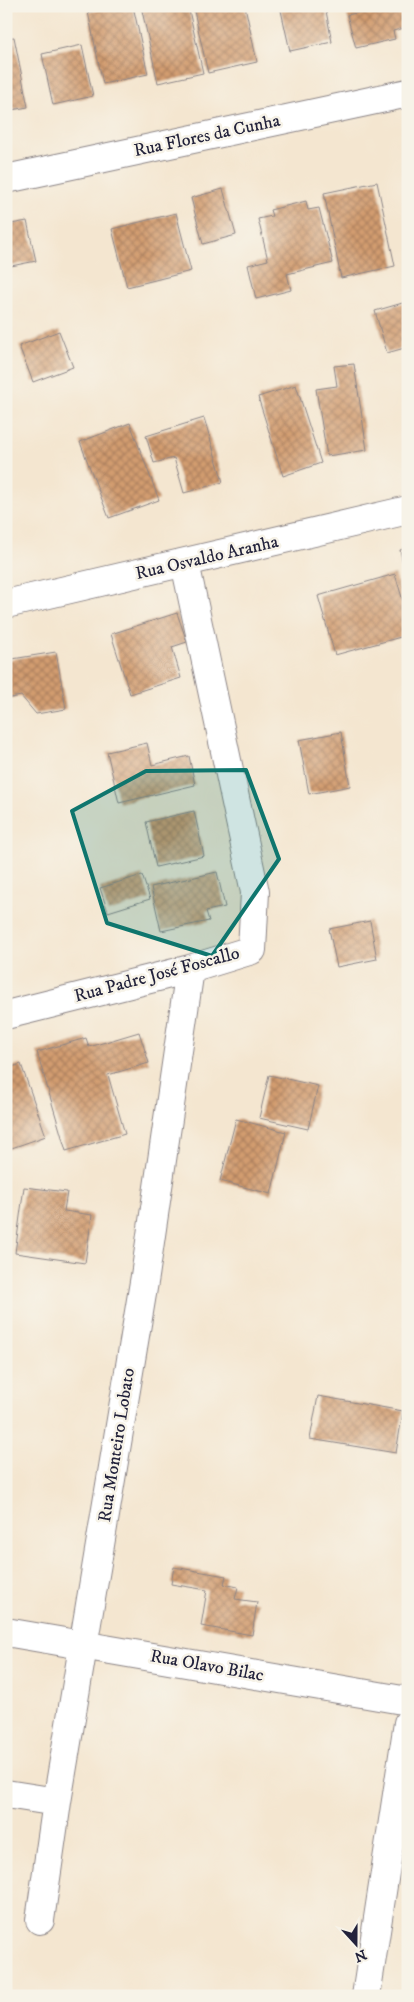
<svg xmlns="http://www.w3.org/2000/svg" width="414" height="2002" viewBox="0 0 414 2002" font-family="'IM FELL DW Pica',serif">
<defs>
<pattern id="building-cross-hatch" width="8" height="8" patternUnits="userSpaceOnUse" patternTransform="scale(1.25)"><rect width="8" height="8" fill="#d29c70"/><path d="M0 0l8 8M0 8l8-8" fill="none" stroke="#aa7f5d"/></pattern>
</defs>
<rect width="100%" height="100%" fill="#f7f3e8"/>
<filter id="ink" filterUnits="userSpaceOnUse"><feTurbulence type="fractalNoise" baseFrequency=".02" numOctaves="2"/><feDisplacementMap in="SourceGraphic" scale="10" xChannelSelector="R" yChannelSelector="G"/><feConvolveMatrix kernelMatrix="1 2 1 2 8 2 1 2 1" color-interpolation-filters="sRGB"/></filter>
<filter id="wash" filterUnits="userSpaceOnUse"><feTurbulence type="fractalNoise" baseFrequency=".0096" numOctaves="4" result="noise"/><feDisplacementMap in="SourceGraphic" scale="20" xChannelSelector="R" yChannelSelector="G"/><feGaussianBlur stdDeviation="1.12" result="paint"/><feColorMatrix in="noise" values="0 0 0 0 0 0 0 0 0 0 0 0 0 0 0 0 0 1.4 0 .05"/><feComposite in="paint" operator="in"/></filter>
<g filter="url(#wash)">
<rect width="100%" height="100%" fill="#f4e6d0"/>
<g id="blocks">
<!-- building -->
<path fill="url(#building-cross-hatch)" d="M 117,6 L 133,6 L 148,74 L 103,84 L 88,12 Z
M 141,6 L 188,6 L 203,73 L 158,83 Z
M 215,6 L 245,6 L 257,62 L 208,73 L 194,11 Z
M 280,6 L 325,6 L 332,42 L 290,51 Z
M 360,6 L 408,6 L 408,27 L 393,31 L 395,39 L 356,48 L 347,15 L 361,12 Z
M 14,37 L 28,107 L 6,111 L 6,38 Z
M 82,45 L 93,96 L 53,105 L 42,54 Z
M 377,182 L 395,266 L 341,278 L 324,193 Z
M 223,189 L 236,235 L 203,244 L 191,198 Z
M 306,201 L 308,210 L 319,208 L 333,263 L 287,274 L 291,290 L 256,299 L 248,265 L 268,260 L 258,219 L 272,216 L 270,210 Z
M 176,213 L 191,271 L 127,287 L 112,229 Z
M 27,221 L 36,261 L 6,267 L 6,225 Z
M 406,302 L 408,347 L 387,353 L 375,311 Z
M 59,331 L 73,367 L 33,382 L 19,346 Z
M 354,364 L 367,450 L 327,456 L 316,389 L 337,386 L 334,366 Z
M 296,385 L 321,463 L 283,476 L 258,397 Z
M 204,418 L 223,482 L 184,493 L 174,458 L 154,463 L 146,436 Z
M 130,423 L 159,500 L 109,518 L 80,442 Z
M 408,548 L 408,581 L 407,582 L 400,550 Z
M 395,574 L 408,618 L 408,635 L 335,655 L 318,596 Z
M 177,613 L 187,642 L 172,647 L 181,678 L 130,694 L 111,634 Z
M 56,652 L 66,709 L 36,714 L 21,696 L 6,699 L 6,660 Z
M 341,732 L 350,786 L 309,794 L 299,740 Z
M 147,743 L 152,765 L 189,756 L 195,785 L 119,803 L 107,752 Z
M 194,811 L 204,856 L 156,867 L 146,822 Z
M 217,872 L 225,907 L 206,911 L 209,921 L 161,931 L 151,887 Z
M 142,875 L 150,899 L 108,912 L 100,888 Z
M 370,921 L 377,959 L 337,967 L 329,929 Z
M 139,1032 L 149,1063 L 108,1075 L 125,1134 L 66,1151 L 37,1052 L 86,1038 L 89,1047 Z
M 21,1064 L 46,1136 L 6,1150 L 6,1089 L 10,1087 L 6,1069 Z
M 269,1075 L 318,1086 L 308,1129 L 259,1118 Z
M 236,1119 L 286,1132 L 271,1194 L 220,1181 Z
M 24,1187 L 67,1192 L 64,1211 L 92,1215 L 85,1263 L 15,1253 Z
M 318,1396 L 403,1411 L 396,1453 L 310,1439 Z
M 174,1567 L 226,1576 L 224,1584 L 238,1587 L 235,1599 L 257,1602 L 252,1635 L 201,1626 L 207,1590 L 171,1584 Z"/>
</g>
</g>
<g filter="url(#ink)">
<use href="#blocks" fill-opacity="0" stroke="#8b8486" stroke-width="1"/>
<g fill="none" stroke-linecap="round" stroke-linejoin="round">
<!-- minor casing -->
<g stroke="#8b8486" stroke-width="30">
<path id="minor" d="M 6,179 L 408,93
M 6,604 L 408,510
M 6,1015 L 190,969 L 252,950 L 255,892 L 185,563
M 6,1632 L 408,1701
M 6,1794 L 57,1802
M 40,1920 L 57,1802 L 145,1276 L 190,969
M 366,1996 L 408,1723"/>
</g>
<!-- minor -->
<use href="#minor" stroke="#fff" stroke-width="28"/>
</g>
</g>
<!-- marked area -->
<path fill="#0f766e" fill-opacity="0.2" stroke="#0f766e" stroke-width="4" stroke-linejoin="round" d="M 246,770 L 279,859 L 212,956 L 107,923 L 72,811 L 146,771 Z"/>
<g text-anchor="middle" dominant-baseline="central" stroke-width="5" stroke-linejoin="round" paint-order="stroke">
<!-- street labels -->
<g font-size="18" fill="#22223b" stroke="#f7f3e8">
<text transform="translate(207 136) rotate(-12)">Rua Flores da Cunha</text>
<text transform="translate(207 558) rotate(-13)">Rua Osvaldo Aranha</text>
<text transform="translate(157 975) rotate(-15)">Rua Padre José Foscallo</text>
<text transform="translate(117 1445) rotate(-81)">Rua Monteiro Lobato</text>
<text transform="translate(207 1666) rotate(10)">Rua Olavo Bilac</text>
</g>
</g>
<!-- margin -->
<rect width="414" height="2002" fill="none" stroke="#f7f3e8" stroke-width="25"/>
<!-- north arrow -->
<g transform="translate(356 1944) rotate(159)" stroke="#f7f3e8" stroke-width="4" paint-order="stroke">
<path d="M0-4L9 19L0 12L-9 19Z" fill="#22223b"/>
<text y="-8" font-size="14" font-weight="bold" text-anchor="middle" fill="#22223b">N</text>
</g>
</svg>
